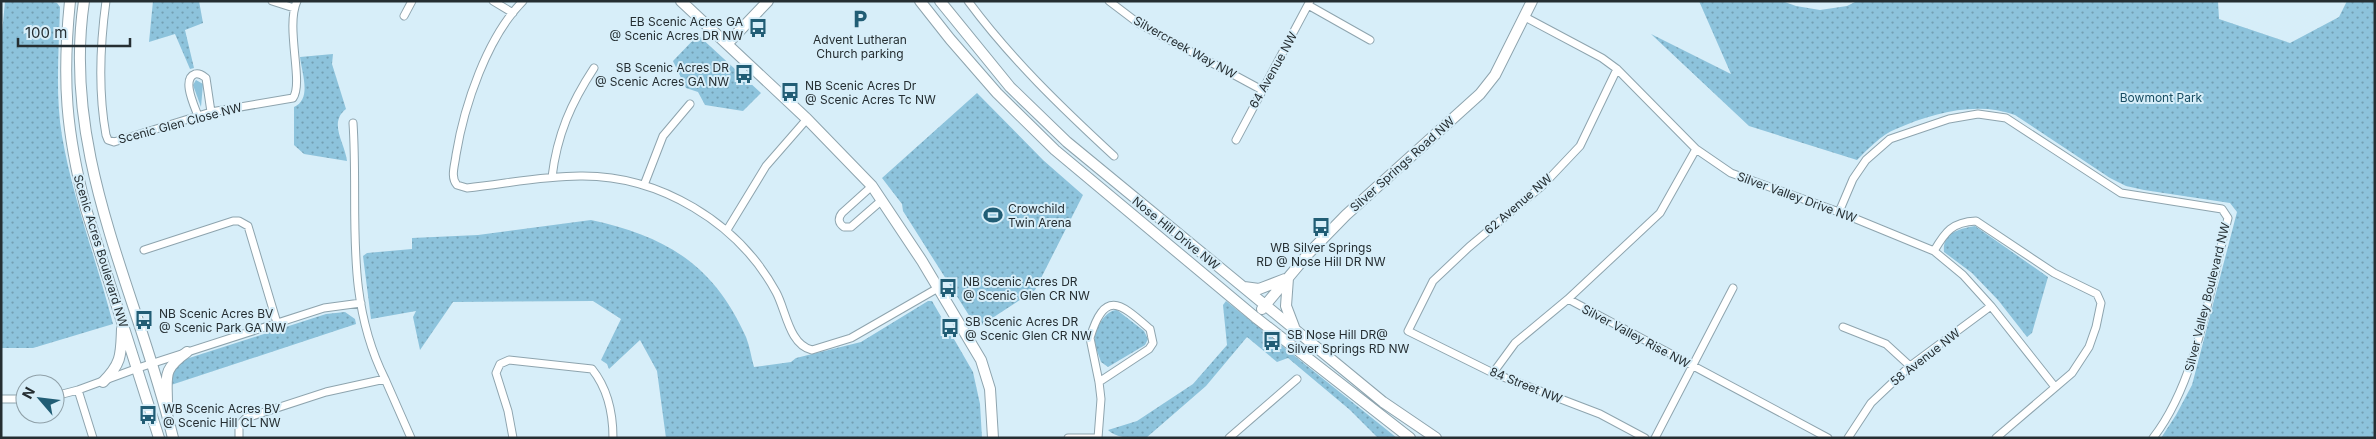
<svg xmlns="http://www.w3.org/2000/svg" width="2376" height="439" viewBox="0 0 2376 439" font-family="Inter,sans-serif">
<defs>
<pattern id="park-dots" width="8" height="8" patternUnits="userSpaceOnUse" patternTransform="scale(1.25)"><rect width="8" height="8" fill="#8dc3dc"/><path d="M2 2h.1M6 6h.1" fill="none" stroke="#739fb3" stroke-width="1.8" stroke-linecap="round"/></pattern>
</defs>
<rect width="100%" height="100%" fill="#d7eef9"/>
<!-- grass -->
<path fill="#8dc3dc" d="M 196,80 L 203,84 L 201,107 L 193,85 Z"/>
<!-- park -->
<path fill="url(#park-dots)" d="M 5,1 L 50,1 L 57,3 L 60,7 C 59,49 55,94 62,136 C 73,200 97,261 113,324 L 33,348 L 1,348 L 1,45 Z
M 153,1 L 199,1 L 203,23 L 185,30 L 194,68 L 190,69 L 175,34 L 149,42 Z
M 1699,1 L 1782,1 L 1796,6 L 1820,10 L 1847,6 L 1857,1 L 2218,1 L 2219,19 L 2290,43 L 2339,17 L 2347,1 L 2375,1 L 2375,438 L 2161,438 L 2176,415 L 2192,385 L 2237,212 L 2230,203 L 2144,190 L 2126,186 L 2110,178 L 2015,115 C 1977,101 1933,113 1896,129 C 1881,135 1868,149 1857,160 L 1749,126 L 1651,34 L 1731,74 Z
M 698,35 L 761,93 L 743,111 L 705,105 L 698,92 L 686,88 L 673,61 Z
M 333,54 L 332,64 L 346,109 C 328,123 345,143 347,161 L 304,154 L 294,145 L 294,107 C 312,99 302,74 300,57 Z
M 977,93 L 1043,160 L 1083,195 L 1035,290 L 977,328 L 903,211 L 902,204 L 882,178 Z
M 591,220 C 666,236 714,265 746,337 C 750,347 751,357 754,367 L 791,362 L 796,358 L 861,342 L 928,301 L 932,301 L 973,372 L 980,404 L 982,438 L 666,438 L 657,371 L 640,340 L 609,369 L 607,364 L 601,360 L 621,319 L 593,301 L 453,302 L 420,350 L 413,317 L 416,311 L 371,319 L 363,256 L 367,253 L 412,249 L 412,238 L 478,235 Z
M 1975,226 L 2048,277 L 2032,333 L 2027,337 L 1998,300 L 1972,273 L 1944,252 C 1942,232 1960,229 1975,226 Z
M 1226,301 L 1397,438 L 1378,438 L 1350,410 L 1288,358 L 1277,362 L 1247,337 L 1206,386 L 1146,438 C 1133,438 1117,439 1108,430 L 1137,421 L 1193,384 L 1227,345 L 1223,305 Z
M 1117,310 L 1144,331 L 1148,339 L 1145,345 L 1108,367 L 1101,362 C 1099,356 1096,349 1095,342 C 1093,331 1105,310 1117,310 Z
M 345,312 L 355,319 L 356,324 L 171,385 C 171,372 175,365 186,359 L 326,314 Z"/>
<g fill="none" stroke-linecap="round" stroke-linejoin="round">
<!-- street casing -->
<g stroke="#8ea4ae" stroke-width="9">
<path id="street" d="M 106,1 C 100,45 98,91 106,135 L 108,140 L 114,142 L 211,112 L 293,98 C 304,83 285,27 297,1
M 272,1 L 294,8
M 493,1 L 513,13
M 523,1 C 487,37 464,106 456,155 C 455,165 450,177 457,185 L 467,188 C 505,184 542,176 580,176 C 659,175 738,222 776,292 C 786,310 789,345 812,350 L 851,338 L 938,288
M 968,1 C 1011,59 1061,107 1114,156
M 1109,1 L 1138,23 L 1262,90
M 1308,5 L 1370,40
M 404,16 L 412,1
M 1525,17 L 1602,58 L 1617,69 L 1696,149 L 1731,173 L 1839,212 L 1934,251 L 1963,275 L 1991,306 L 2055,387
M 1617,69 L 1580,146 L 1543,185 L 1469,247 L 1433,281 L 1408,331 L 1493,373 L 1600,414 L 1645,438
M 198,116 C 195,107 181,79 195,74 C 199,73 202,75 206,78 L 211,112
M 353,123 C 359,212 343,295 385,379
M 1236,140 L 1310,1
M 1696,149 L 1660,213 L 1568,299 L 1828,438
M 552,177 C 557,135 571,103 594,68
M 644,185 L 663,136 L 690,104
M 872,186 L 842,213 C 838,218 838,223 844,227 L 851,227 L 882,200
M 1839,212 L 1853,179 L 1866,160 L 1890,139 L 1949,119 L 1978,114 L 2006,118 L 2121,193 L 2222,209 L 2228,218 C 2210,287 2197,382 2153,438
M 727,230 L 766,166 L 807,119
M 144,250 L 233,221 L 239,221 L 248,226 L 277,323
M 1934,251 C 1945,232 1952,222 1976,221 L 2054,273 L 2097,294 L 2101,303 L 2096,327 L 2089,347 L 2072,373 L 1996,438
M 1843,327 L 1886,344 L 1910,366
M 1493,373 L 1515,343 L 1568,299
M 78,390 L 93,438
M 55,396 L 78,390 L 138,368 L 324,308 L 361,303
M 1,399 L 25,399
M 239,438 L 239,425 L 246,418 L 326,392 L 385,379 L 411,438
M 513,438 L 508,411 L 496,373 L 500,364 L 509,360 L 592,369 C 608,389 613,413 613,438
M 1068,438 L 1094,438
M 1098,438 L 1101,399 L 1099,382 L 1090,338 C 1105,288 1121,304 1150,329 L 1153,343 L 1149,349 L 1099,382
M 1229,438 L 1297,379
M 1655,438 L 1733,288
M 1848,438 L 1871,403 L 1910,366 L 1991,306"/>
</g>
<!-- secondary casing -->
<g stroke="#8ea4ae" stroke-width="12">
<path id="secondary" d="M 70,1 C 62,80 66,132 86,209 L 159,438
M 84,1 C 61,156 138,292 173,438
M 681,1 L 807,119 L 872,186 L 922,261 L 981,360 L 990,389 L 993,438
M 920,1 L 950,39 L 997,93 L 1055,150 L 1255,317 L 1410,438
M 940,1 L 1010,87 L 1067,142 L 1383,402 L 1436,438
M 727,44 L 768,1
M 1288,278 L 1286,306 L 1294,327
M 1244,287 L 1259,289 L 1285,279
M 1262,309 L 1308,254 L 1346,215 L 1480,94 L 1495,75 L 1532,1
M 103,382 C 122,363 121,354 122,329
M 167,404 C 167,375 162,370 187,352"/>
</g>
<!-- street -->
<use href="#street" stroke="#fff" stroke-width="7"/>
<!-- secondary -->
<use href="#secondary" stroke="#fff" stroke-width="10"/>
</g>
<!-- icons -->
<defs>
<g id="parking-bare" transform="scale(1.5)"><path d="M-3.5-5.5H1a3.5 3.5 0 0 1 0 7H-1V5.5H-3.5ZM-1-3.4V-.6H.8a1.4 1.4 0 0 0 0-2.8Z" fill="#215d75" stroke="#d7eef9" stroke-width="2.5" paint-order="stroke"/></g>
<g id="bus-bare" transform="scale(1.5)"><path d="M-5-6H5V4H4V6H2V4H-2V6H-4V4H-5ZM-3.5-4V0h7V-4ZM-3.5 1.2v1.5H-2V1.2ZM2 1.2v1.5H3.5V1.2Z" fill="#215d75" stroke="#d7eef9" stroke-width="2.5" paint-order="stroke"/></g>
<g id="stadium-bare" transform="scale(1.5)"><path d="M0-5a6.5 5 0 1 0 0 10a6.5 5 0 1 0 0-10ZM-3.5-1.8h7v3.6h-7Z" fill="#215d75" stroke="#d7eef9" stroke-width="2.5" paint-order="stroke"/></g>
</defs>
<g fill-rule="evenodd">
<use href="#parking-bare" x="860" y="19"/>
<use href="#bus-bare" x="758" y="28"/>
<use href="#bus-bare" x="744" y="74"/>
<use href="#bus-bare" x="790" y="92"/>
<use href="#stadium-bare" x="993" y="215"/>
<use href="#bus-bare" x="1321" y="227"/>
<use href="#bus-bare" x="948" y="288"/>
<use href="#bus-bare" x="144" y="320"/>
<use href="#bus-bare" x="950" y="328"/>
<use href="#bus-bare" x="1272" y="341"/>
<use href="#bus-bare" x="148" y="415"/>
</g>
<g text-anchor="middle" dominant-baseline="central" stroke-width="4" stroke-linejoin="round" paint-order="stroke">
<!-- poi labels -->
<g font-size="12" fill="#252e32" stroke="#d7eef9" text-anchor="start">
<text x="743" y="21" text-anchor="end">EB Scenic Acres GA<tspan x="743" dy="14">@ Scenic Acres DR NW</tspan></text>
<text x="860" y="39" text-anchor="middle">Advent Lutheran<tspan x="860" dy="14">Church parking</tspan></text>
<text x="729" y="67" text-anchor="end">SB Scenic Acres DR<tspan x="729" dy="14">@ Scenic Acres GA NW</tspan></text>
<text x="805" y="85">NB Scenic Acres Dr<tspan x="805" dy="14">@ Scenic Acres Tc NW</tspan></text>
<text x="1008" y="208">Crowchild<tspan x="1008" dy="14">Twin Arena</tspan></text>
<text x="1321" y="247" text-anchor="middle">WB Silver Springs<tspan x="1321" dy="14">RD @ Nose Hill DR NW</tspan></text>
<text x="963" y="281">NB Scenic Acres DR<tspan x="963" dy="14">@ Scenic Glen CR NW</tspan></text>
<text x="159" y="313">NB Scenic Acres BV<tspan x="159" dy="14">@ Scenic Park GA NW</tspan></text>
<text x="965" y="321">SB Scenic Acres DR<tspan x="965" dy="14">@ Scenic Glen CR NW</tspan></text>
<text x="1287" y="334">SB Nose Hill DR@<tspan x="1287" dy="14">Silver Springs RD NW</tspan></text>
<text x="163" y="408">WB Scenic Acres BV<tspan x="163" dy="14">@ Scenic Hill CL NW</tspan></text>
</g>
<!-- street labels -->
<g font-size="12" fill="#252e32" stroke="#d7eef9">
<text transform="translate(1185 47) rotate(29)">Silvercreek Way NW</text>
<text transform="translate(1273 70) rotate(-61)">64 Avenue NW</text>
<text transform="translate(180 123) rotate(-15)">Scenic Glen Close NW</text>
<text transform="translate(1402 164) rotate(-42)">Silver Springs Road NW</text>
<text transform="translate(1797 197) rotate(20)">Silver Valley Drive NW</text>
<text transform="translate(1518 204) rotate(-41)">62 Avenue NW</text>
<text transform="translate(1176 233) rotate(39)">Nose Hill Drive NW</text>
<text transform="translate(101 251) rotate(73)">Scenic Acres Boulevard NW</text>
<text transform="translate(2207 297) rotate(-76)">Silver Valley Boulevard NW</text>
<text transform="translate(1636 336) rotate(28)">Silver Valley Rise NW</text>
<text transform="translate(1925 357) rotate(-38)">58 Avenue NW</text>
<text transform="translate(1526 385) rotate(22)">84 Street NW</text>
</g>
<!-- park labels -->
<g font-size="12" fill="#174c61" stroke="#d7eef9">
<text x="2161" y="97">Bowmont Park</text>
</g>
</g>
<!-- border -->
<rect width="2376" height="439" fill="none" stroke="#252e32" stroke-width="5"/>
<!-- north arrow -->
<g transform="translate(40 399) rotate(298)"><circle r="24" fill="#d7eef9" stroke="#90a1a9"/>
<path d="M0-4L9 19L0 12L-9 19Z" fill="#215d75"/>
<text y="-8" font-size="14" font-weight="bold" text-anchor="middle" fill="#252e32">N</text>
</g>
<!-- scale -->
<path d="M18 38v8h112v-8" fill="none" stroke="#252e32" stroke-width="2.5"/>
<text x="25" y="38" font-size="15" fill="#252e32" stroke="#d7eef9" stroke-width="4" paint-order="stroke">100 m</text>
</svg>
